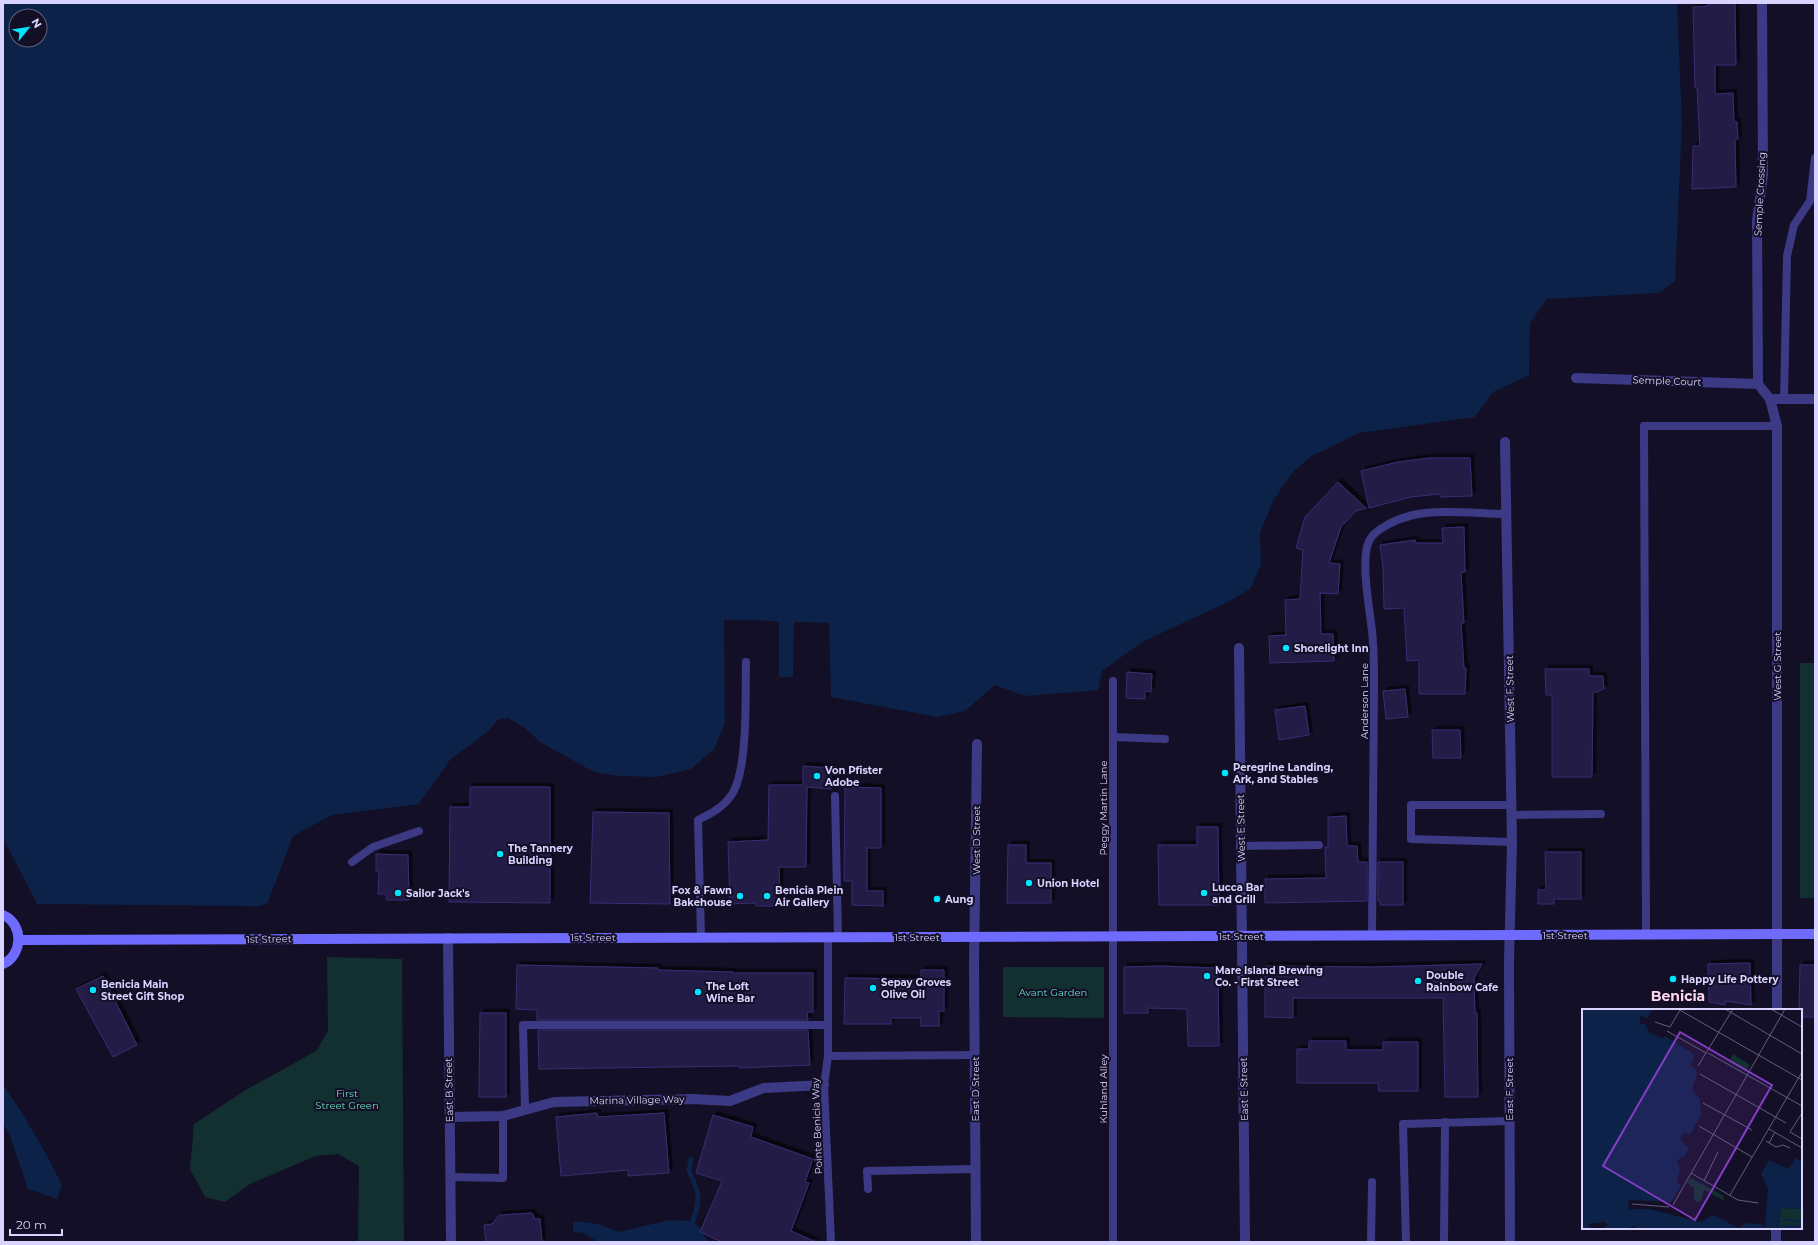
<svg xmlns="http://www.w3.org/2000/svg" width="1818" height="1245" viewBox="0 0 1818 1245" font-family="Montserrat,sans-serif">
<defs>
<filter id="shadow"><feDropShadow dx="3.5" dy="-3.5" stdDeviation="0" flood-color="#0009"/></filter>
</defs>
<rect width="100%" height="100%" fill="#130f26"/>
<!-- green -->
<path fill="#12302f" d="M 1800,663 L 1815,663 L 1815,898 L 1800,898 Z
M 327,957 L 402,959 L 404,1242 L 358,1242 L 359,1166 L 338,1154 L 316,1156 L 250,1184 L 225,1202 L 205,1197 L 190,1169 L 194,1124 L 244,1091 L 316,1051 L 328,1031 Z
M 1003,967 L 1104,967 L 1104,1018 L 1003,1017 Z"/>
<!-- water -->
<path fill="#0c2248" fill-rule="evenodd" d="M 3,3 L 1677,3 L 1682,123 L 1675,281 L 1659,293 L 1547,299 L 1530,323 L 1529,375 L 1493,392 L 1475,417 L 1359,433 L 1310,457 L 1292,473 L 1273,501 L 1260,533 L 1261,565 L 1250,589 L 1226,603 L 1142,642 L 1102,671 L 1098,690 L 1025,696 L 995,685 L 965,711 L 937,717 L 831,697 L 829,623 L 794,622 L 793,677 L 779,677 L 779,622 L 756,620 L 724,620 L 725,723 L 714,749 L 691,769 L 657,777 L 618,776 L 594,772 L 540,742 L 525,728 L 508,718 L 498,720 L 486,733 L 450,760 L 419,804 L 332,815 L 293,836 L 268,902 L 261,906 L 37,904 L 3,838 ZM 16,16 L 40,16 L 40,40 L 16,40 Z
M 3,1084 C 25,1117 45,1150 62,1185 L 57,1199 L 28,1189 L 10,1136 L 3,1123 Z
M 669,1220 L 690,1221 L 704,1231 L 703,1236 L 706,1238 L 708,1242 L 595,1242 L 595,1240 L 583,1233 L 573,1232 L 573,1221 L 598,1224 L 619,1232 Z"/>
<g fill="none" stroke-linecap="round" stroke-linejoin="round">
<!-- stream -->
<path stroke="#0c2248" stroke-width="5" d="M 691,1159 L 689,1171 C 700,1193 701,1199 692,1223"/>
</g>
<!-- building -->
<path fill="#241b47" stroke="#3b2d73" filter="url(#shadow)" d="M 1708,3 L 1735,3 L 1736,65 L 1715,65 L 1715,94 L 1733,93 L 1734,122 L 1737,122 L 1738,139 L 1735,140 L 1736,187 L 1692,189 L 1693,146 L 1700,146 L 1697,88 L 1695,88 L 1693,7 L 1708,6 Z
M 1429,458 L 1470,458 L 1472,496 L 1440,497 L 1440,494 L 1411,497 L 1369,508 L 1361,471 L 1398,462 Z
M 1338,482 L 1366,508 L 1356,511 L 1341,527 L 1329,563 L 1340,564 L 1338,594 L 1320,593 L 1321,634 L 1333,634 L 1334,661 L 1270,663 L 1269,636 L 1286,635 L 1285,600 L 1300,599 L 1303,550 L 1296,548 L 1305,517 Z
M 1464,527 L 1465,572 L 1461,573 L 1464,623 L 1461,623 L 1464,668 L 1466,668 L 1465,694 L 1419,694 L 1419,660 L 1407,661 L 1404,608 L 1384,609 L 1383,567 L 1380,545 L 1415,540 L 1416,543 L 1443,543 L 1442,528 Z
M 1545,669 L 1589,669 L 1589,676 L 1603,676 L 1604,689 L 1593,693 L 1592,777 L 1552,777 L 1552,695 L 1546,695 Z
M 1127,672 L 1152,674 L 1151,692 L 1145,691 L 1145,699 L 1126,698 Z
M 1405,689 L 1408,717 L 1386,719 L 1383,691 Z
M 1305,706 L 1309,735 L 1279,740 L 1275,710 Z
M 1432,730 L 1460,730 L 1461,758 L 1433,758 Z
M 803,766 L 831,768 L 831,789 L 807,787 L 806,867 L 779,867 L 780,906 L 756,906 L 756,903 L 730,904 L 728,842 L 768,840 L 769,785 L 803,785 Z
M 470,787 L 550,787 L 550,903 L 449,902 L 450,807 L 470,807 Z
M 845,787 L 881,788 L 881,848 L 867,848 L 867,891 L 883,891 L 883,906 L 852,905 L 852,881 L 844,881 Z
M 593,812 L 669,813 L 670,904 L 590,903 Z
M 1346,816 L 1347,846 L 1357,846 L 1358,862 L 1367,862 L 1367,901 L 1265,903 L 1265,879 L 1326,878 L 1325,847 L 1328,847 L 1328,817 Z
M 1197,827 L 1218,827 L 1219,905 L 1159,905 L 1158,845 L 1197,845 Z
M 1008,845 L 1026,845 L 1026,863 L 1051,863 L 1051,903 L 1007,903 Z
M 1545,852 L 1581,852 L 1581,899 L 1554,899 L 1554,904 L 1538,904 L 1538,890 L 1546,890 Z
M 376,854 L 408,855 L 409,900 L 387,900 L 386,894 L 378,894 L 379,871 L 376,871 Z
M 1378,862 L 1403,862 L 1403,905 L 1380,905 L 1380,901 L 1378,901 Z
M 1750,963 L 1751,1005 L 1725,1001 L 1725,1005 L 1709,1002 L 1708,964 Z
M 1482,964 L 1474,978 L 1475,1013 L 1477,1013 L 1478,1097 L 1445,1097 L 1443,998 L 1293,998 L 1293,1018 L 1265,1017 L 1265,966 L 1373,967 Z
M 517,965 L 658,968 L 658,970 L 733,972 L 733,973 L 813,973 L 813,1012 L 807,1012 L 808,1020 L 537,1020 L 537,1010 L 516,1009 Z
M 1800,965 L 1815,965 L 1815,1017 L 1801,1017 L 1801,1010 L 1799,1010 Z
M 1160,966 L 1218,968 L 1219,1046 L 1188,1046 L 1187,1009 L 1148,1008 L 1148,1013 L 1124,1013 L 1124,967 Z
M 921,970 L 944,970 L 944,1011 L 939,1011 L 939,1026 L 920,1026 L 921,1018 L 891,1018 L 891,1024 L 844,1024 L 845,978 L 921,979 Z
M 103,976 L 137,1045 L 113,1057 L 76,989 Z
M 480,1013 L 506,1013 L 506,1097 L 479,1097 Z
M 538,1030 L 808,1030 L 810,1065 L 739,1068 L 739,1066 L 539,1069 Z
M 1309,1041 L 1346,1041 L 1346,1050 L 1383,1050 L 1383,1042 L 1418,1042 L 1418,1091 L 1379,1091 L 1378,1083 L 1297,1083 L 1297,1049 L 1309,1049 Z
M 597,1113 L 598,1117 L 664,1113 L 669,1173 L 628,1176 L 628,1170 L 561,1176 L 556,1117 Z
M 713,1115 L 753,1127 L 751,1137 L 813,1159 L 805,1182 L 809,1183 L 791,1231 L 816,1242 L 722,1242 L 700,1232 L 722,1181 L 696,1173 Z
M 532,1213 L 535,1219 L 540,1219 L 542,1242 L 486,1242 L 484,1225 L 492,1224 L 499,1215 Z"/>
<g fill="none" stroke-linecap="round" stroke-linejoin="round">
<!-- service -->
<path stroke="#3d3a85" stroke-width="8" d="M 1784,399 L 1787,256 L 1794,225 L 1810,201 L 1815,158
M 1113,737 L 1165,739
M 835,796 L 838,937
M 1511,805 L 1411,805 L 1411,839 L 1512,842
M 1511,815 L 1601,814
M 1241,846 L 1319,845
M 352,862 L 373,847 L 419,831
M 1646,935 L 1644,426 L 1777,426
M 1372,936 L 1374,683 C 1374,670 1374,657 1373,643 C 1372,617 1359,563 1369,541 C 1375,528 1400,518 1413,515 C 1439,509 1480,514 1507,514
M 701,937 L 698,820 C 710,814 722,808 730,797 C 749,774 745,693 746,662
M 828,937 L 828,1056 L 824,1085 L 831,1242
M 828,1056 L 975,1055
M 525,1109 L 523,1025 L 828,1025
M 450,1177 L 503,1178 L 503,1116
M 868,1189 L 867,1171 L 976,1169
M 1113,1242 L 1113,681
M 1371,1242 L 1372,1182
M 1406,1242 L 1403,1124 L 1509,1121
M 1444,1242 L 1445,1122"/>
<!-- minor -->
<path stroke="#3d3a85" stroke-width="10" d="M 1576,378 L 1758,384
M 1758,384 L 1757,221 L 1763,175 L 1762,3
M 1758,384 L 1770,399 L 1815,399
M 1770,399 L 1777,426 L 1777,1010
M 1505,442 L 1512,842 L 1509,961 L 1510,1242
M 1239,648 L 1245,1242
M 448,938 L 451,1242
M 450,1117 L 503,1116 L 554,1102 L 692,1099 L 730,1101 L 764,1088 L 824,1085
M 976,1242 L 974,966 L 977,744
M 1776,1242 L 1776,1228"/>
<!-- secondary -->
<path stroke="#6f6bff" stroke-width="10" d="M 3,915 C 24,924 23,955 3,964
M 19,940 L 1815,934"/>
</g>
<!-- markers -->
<g fill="#00e5ff" stroke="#130f26" stroke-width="1.5">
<circle cx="1286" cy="648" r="4"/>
<circle cx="1225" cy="773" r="4"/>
<circle cx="817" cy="776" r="4"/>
<circle cx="500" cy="854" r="4"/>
<circle cx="1029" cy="883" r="4"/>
<circle cx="398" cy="893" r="4"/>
<circle cx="1204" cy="893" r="4"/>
<circle cx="740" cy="896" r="4"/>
<circle cx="767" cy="896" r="4"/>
<circle cx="937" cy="899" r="4"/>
<circle cx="1207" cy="976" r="4"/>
<circle cx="1673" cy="979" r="4"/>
<circle cx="1418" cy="981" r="4"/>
<circle cx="873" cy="988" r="4"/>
<circle cx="93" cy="990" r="4"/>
<circle cx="698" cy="992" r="4"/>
</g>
<g text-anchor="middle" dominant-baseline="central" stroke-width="4" stroke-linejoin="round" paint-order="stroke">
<!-- street labels -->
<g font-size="10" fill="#d9d4ff" stroke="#130f26">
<text transform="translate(1760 194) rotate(-87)">Semple Crossing</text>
<text transform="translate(1667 381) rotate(2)">Semple Court</text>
<text transform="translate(1777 666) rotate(-90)">West G Street</text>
<text transform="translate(1510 689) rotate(-91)">West F Street</text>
<text transform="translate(1364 701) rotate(-90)">Anderson Lane</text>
<text transform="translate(1103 808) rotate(-90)">Peggy Martin Lane</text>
<text transform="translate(1241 828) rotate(-91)">West E Street</text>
<text transform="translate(976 840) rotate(-90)">West D Street</text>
<text x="1565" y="935">1st Street</text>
<text x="1241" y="936">1st Street</text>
<text x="593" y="937">1st Street</text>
<text x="917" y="937">1st Street</text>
<text transform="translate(269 939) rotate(-1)">1st Street</text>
<text transform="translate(975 1089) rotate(-90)">East D Street</text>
<text transform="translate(1103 1089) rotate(-90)">Kuhland Alley</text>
<text transform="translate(1244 1089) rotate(-91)">East E Street</text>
<text transform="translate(1509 1089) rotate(-90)">East F Street</text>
<text transform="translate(449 1090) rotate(-91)">East B Street</text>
<text transform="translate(637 1100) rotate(-1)">Marina Village Way</text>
<text transform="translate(817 1126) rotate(-92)">Pointe Benicia Way</text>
</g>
<!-- poi labels -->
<g font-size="10" font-weight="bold" fill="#d9d4ff" stroke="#130f26" text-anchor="start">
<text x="1294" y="648">Shorelight Inn</text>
<text x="1233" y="767">Peregrine Landing,<tspan x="1233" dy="12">Ark, and Stables</tspan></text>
<text x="825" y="770">Von Pfister<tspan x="825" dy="12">Adobe</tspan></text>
<text x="508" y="848">The Tannery<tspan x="508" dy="12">Building</tspan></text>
<text x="1037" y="883">Union Hotel</text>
<text x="1212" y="887">Lucca Bar<tspan x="1212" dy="12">and Grill</tspan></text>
<text x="732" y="890" text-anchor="end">Fox &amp; Fawn<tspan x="732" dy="12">Bakehouse</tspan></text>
<text x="775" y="890">Benicia Plein<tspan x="775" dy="12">Air Gallery</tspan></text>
<text x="406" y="893">Sailor Jack's</text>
<text x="945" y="899">Aung</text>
<text x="1215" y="970">Mare Island Brewing<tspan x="1215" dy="12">Co. - First Street</tspan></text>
<text x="1426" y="975">Double<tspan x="1426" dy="12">Rainbow Cafe</tspan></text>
<text x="1681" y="979">Happy Life Pottery</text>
<text x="881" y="982">Sepay Groves<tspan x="881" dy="12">Olive Oil</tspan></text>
<text x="101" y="984">Benicia Main<tspan x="101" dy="12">Street Gift Shop</tspan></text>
<text x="706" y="986">The Loft<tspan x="706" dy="12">Wine Bar</tspan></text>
</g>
<!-- park labels -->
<g font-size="10" fill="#5fe0c0" stroke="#130f26">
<text x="1053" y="992">Avant Garden</text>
<text x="347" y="1093">First<tspan x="347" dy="12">Street Green</tspan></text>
</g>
<!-- district labels -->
<g font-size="14" font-weight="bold" fill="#ffd6f0" stroke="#130f26">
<text x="1678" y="996">Benicia</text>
</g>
</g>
<!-- overview -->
<g transform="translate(1582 1009)">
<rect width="220" height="220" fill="#130f26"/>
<path d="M 151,45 L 168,56 L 164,63 L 147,53 ZM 109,169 L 142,187 L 141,191 L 122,181 L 119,192 L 115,193 L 112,191 L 112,179 L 105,174 ZM 199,199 L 220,200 L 220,216 L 196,218 Z" fill="#12302f"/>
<path d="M 0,0 L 71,0 L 65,9 L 58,7 L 58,15 L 63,15 L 68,24 L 80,29 L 83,27 L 113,46 L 109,56 L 114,60 L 115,66 L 110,80 L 118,90 L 119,106 L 108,126 L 102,123 L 101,125 L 104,129 L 100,126 L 98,130 L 107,139 L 103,147 L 95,151 L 98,161 L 95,171 L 99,177 L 89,193 L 46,191 L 47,200 L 67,200 L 119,213 L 131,206 L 157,219 L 164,214 L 179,215 L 183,219 L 186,179 L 179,165 L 187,151 L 207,160 L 213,149 L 220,153 L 220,200 L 199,199 L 196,216 L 220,216 L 220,220 L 54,220 L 52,217 L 44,220 L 0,220 ZM 23,213 L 26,216 L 21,220 L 11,220 L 5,215 Z" fill="#0c2248" fill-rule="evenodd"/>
<path fill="none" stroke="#0c2248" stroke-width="2" d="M 196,214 L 205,210 L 215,213 L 220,210"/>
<path fill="none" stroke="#625e7d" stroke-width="1" d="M 96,0 L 220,71M 143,0 L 220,45M 189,0 L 220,18M 73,13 L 88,18 L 98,1M 85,22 L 124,44M 126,44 L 220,97M 116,57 L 151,0M 118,65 L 204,114M 121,94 L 170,121M 220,104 L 208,123 L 220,130M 117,117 L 170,148M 187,120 L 220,139M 184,132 L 194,138 L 201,136 L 208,139M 187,134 L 193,123M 109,164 L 156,191 L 176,194M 122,172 L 136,143M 148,186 L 220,63M 50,195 L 87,198M 91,196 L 203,0"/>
<path fill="#843dc5" fill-opacity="0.15" stroke="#843dc5" stroke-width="2" d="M 98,23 L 190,76 L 113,211 L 21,157 Z"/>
<rect width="220" height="220" fill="none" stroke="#d9d4ff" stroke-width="2"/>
</g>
<!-- border -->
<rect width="1818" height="1245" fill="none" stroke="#d9d4ff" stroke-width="8"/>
<!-- north arrow -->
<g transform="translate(28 28) rotate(60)"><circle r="19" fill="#130f26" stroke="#625e7d"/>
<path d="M0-3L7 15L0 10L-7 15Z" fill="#00e5ff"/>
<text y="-6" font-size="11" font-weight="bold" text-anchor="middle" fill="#d9d4ff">N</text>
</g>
<!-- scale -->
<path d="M10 1229v6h52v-6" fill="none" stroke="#d9d4ff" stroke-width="2"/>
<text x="16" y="1229" font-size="12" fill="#d9d4ff" stroke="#130f26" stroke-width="3" paint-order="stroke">20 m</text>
</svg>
